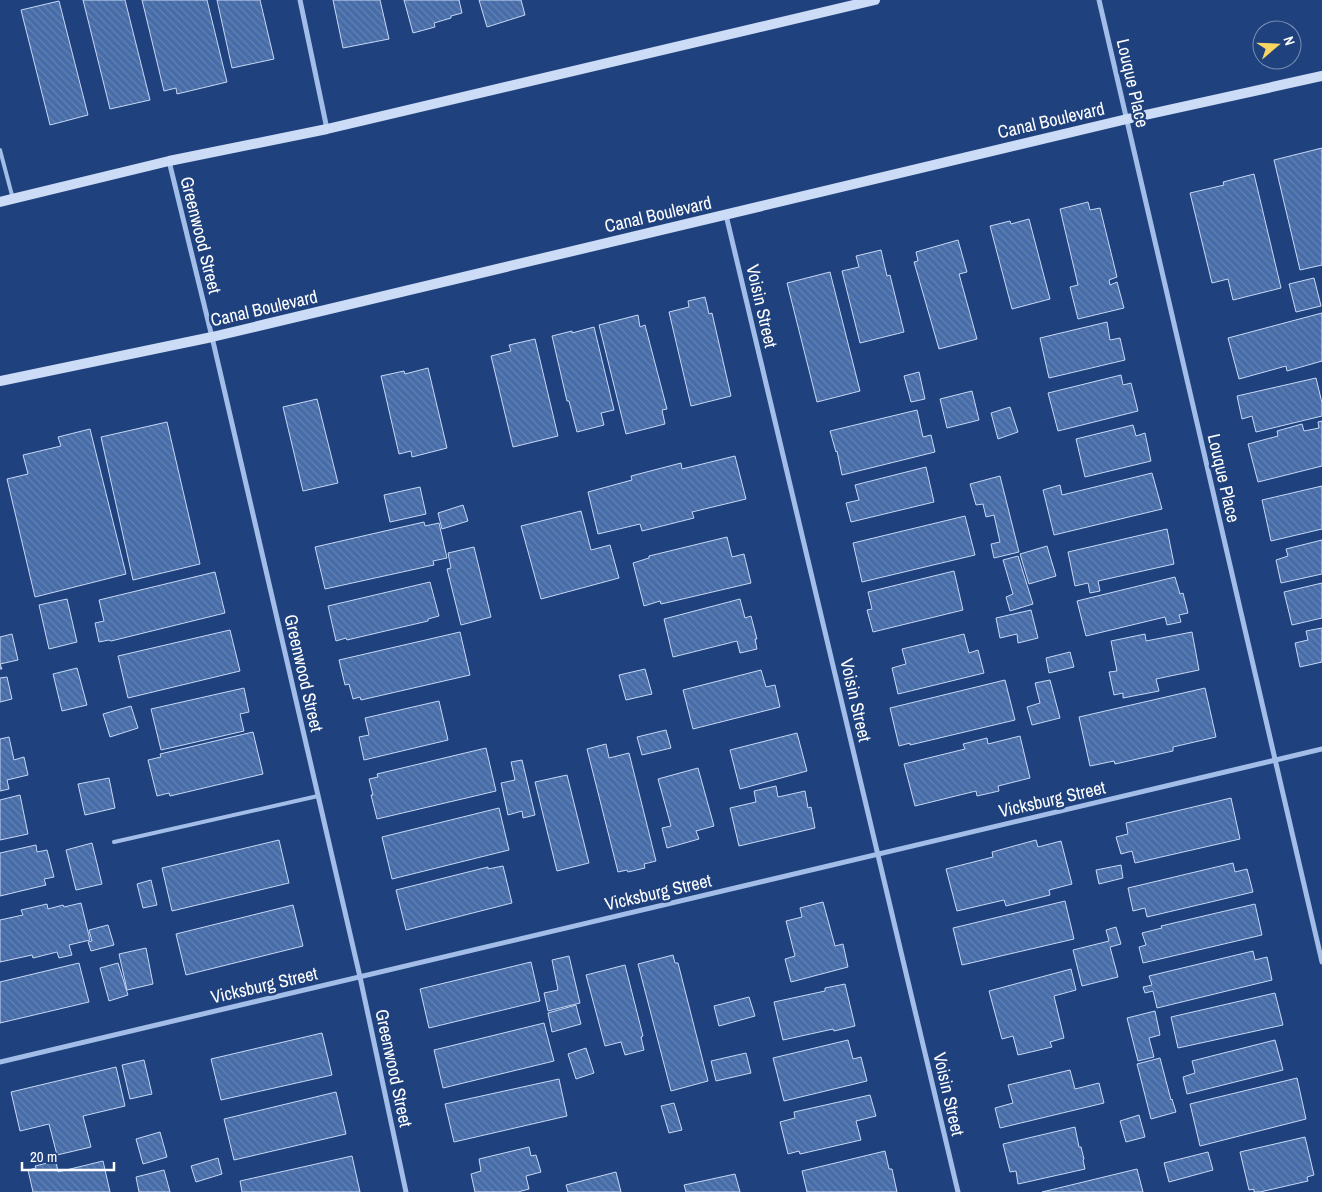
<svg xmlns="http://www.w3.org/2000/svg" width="1322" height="1192" viewBox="0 0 1322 1192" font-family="'Archivo Narrow',sans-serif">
<defs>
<pattern id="building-back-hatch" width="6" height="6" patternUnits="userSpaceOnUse" patternTransform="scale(1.25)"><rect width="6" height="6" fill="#476ca7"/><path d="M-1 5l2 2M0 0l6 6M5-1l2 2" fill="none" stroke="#6382b4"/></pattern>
</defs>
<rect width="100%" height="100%" fill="#1f427e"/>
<!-- building -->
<path fill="url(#building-back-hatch)" stroke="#c6d8f6" d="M 83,0 L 125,0 L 150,100 L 110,109 Z
M 142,0 L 207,0 L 227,82 L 177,94 L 176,88 L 164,91 Z
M 217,0 L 260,0 L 274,59 L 232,68 Z
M 333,0 L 380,0 L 389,39 L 343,48 Z
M 404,0 L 459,0 L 462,13 L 451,16 L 451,18 L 434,23 L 435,27 L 413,33 Z
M 479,0 L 521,0 L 525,15 L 487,27 Z
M 59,1 L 88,115 L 50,125 L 21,10 Z
M 1322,148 L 1322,265 L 1300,270 L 1274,160 Z
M 1254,174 L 1281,288 L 1233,300 L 1228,279 L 1212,283 L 1190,193 L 1224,185 L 1223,182 Z
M 1088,202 L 1090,210 L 1100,208 L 1117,277 L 1109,280 L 1110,285 L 1117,282 L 1124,308 L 1078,319 L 1070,287 L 1078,285 L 1060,209 Z
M 1029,219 L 1050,299 L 1012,309 L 990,226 L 1010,221 L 1011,224 Z
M 958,240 L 967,272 L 959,274 L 977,339 L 939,349 L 914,262 L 918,261 L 916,252 Z
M 881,250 L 887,276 L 890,275 L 904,332 L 860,343 L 842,271 L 859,267 L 856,256 Z
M 830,272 L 860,391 L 817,402 L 787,283 Z
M 1314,278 L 1321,306 L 1296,312 L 1289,284 Z
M 705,297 L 709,314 L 712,313 L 731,396 L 691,406 L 669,312 L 689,307 L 688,301 Z
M 1322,313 L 1322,361 L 1287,371 L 1286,366 L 1239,379 L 1228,338 Z
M 638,315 L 640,327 L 645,325 L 667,409 L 662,410 L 665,424 L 626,434 L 599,325 Z
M 1107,322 L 1110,340 L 1120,338 L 1125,360 L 1049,378 L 1040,338 Z
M 594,327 L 614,410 L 601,413 L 604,425 L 577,432 L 569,401 L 567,401 L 552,336 L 572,331 L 572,333 Z
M 535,339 L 558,436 L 513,447 L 491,356 L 511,351 L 509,345 Z
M 428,368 L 447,448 L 412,457 L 411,451 L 399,454 L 381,376 L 404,371 L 405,374 Z
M 919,372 L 925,399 L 911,402 L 904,376 Z
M 1121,375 L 1123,385 L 1131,383 L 1138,411 L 1058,431 L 1048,393 Z
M 1316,378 L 1322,403 L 1322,416 L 1256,432 L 1252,416 L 1242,419 L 1237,396 Z
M 972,391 L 979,420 L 947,428 L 940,399 Z
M 317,399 L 338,483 L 303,491 L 283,407 Z
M 1010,407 L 1018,432 L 998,439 L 991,413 Z
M 917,410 L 923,437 L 931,435 L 935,452 L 842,475 L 837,451 L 836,452 L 830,431 Z
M 1322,421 L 1322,466 L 1258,482 L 1248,444 L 1278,436 L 1277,431 L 1302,424 L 1304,431 L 1319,428 L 1318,422 Z
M 167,422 L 200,564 L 133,580 L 101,437 Z
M 1133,425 L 1136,436 L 1145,433 L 1151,461 L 1085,477 L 1076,439 Z
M 90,429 L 126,574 L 35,597 L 7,479 L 28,474 L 23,455 L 61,446 L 58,437 Z
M 735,456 L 746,499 L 692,512 L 694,518 L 642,531 L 640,524 L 598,534 L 588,492 L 632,480 L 631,476 L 681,463 L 682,469 Z
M 926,467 L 934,502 L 851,522 L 846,503 L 859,500 L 855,485 Z
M 1152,473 L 1162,509 L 1054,535 L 1043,490 L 1060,485 L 1062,495 Z
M 1000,476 L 1019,552 L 994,558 L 991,544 L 1000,542 L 994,515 L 986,517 L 983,504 L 976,505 L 970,484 Z
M 1322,486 L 1322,529 L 1271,541 L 1262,500 Z
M 420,487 L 426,514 L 390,522 L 384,495 Z
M 463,505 L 468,521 L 442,529 L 438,513 Z
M 581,511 L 591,550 L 610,545 L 619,578 L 541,599 L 521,526 Z
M 965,516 L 975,555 L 862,582 L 853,543 Z
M 424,522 L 425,526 L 439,523 L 447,558 L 433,561 L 434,565 L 325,589 L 315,547 Z
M 1167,529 L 1174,564 L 1098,581 L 1100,591 L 1090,593 L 1088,583 L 1075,586 L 1068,552 Z
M 727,537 L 732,557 L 744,554 L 751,583 L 661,604 L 660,601 L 644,606 L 633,563 L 649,558 L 649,556 Z
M 1322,540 L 1322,574 L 1281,583 L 1276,560 L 1288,556 L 1286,549 Z
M 1047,546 L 1056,576 L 1029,584 L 1020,554 Z
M 474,547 L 491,617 L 461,625 L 447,569 L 451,568 L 448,553 Z
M 1018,556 L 1033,604 L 1010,611 L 1006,597 L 1013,594 L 1003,560 Z
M 954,571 L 963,610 L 873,632 L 867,610 L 872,609 L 868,592 Z
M 215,572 L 225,613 L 111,641 L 109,640 L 99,642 L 95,623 L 104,621 L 99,600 Z
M 1175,577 L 1180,594 L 1183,593 L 1188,613 L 1179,615 L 1181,622 L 1167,625 L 1165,617 L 1086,636 L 1077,601 Z
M 430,582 L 439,616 L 428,619 L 428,621 L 347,640 L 346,638 L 336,641 L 328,606 Z
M 1322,583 L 1322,618 L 1292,625 L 1284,592 Z
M 67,599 L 77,642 L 49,649 L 39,605 Z
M 740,599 L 745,618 L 751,616 L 757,639 L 755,639 L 757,649 L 740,653 L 737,641 L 673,657 L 664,619 Z
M 1031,610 L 1038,638 L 1018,643 L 1017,634 L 1000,638 L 996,618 Z
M 1322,628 L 1322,662 L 1300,667 L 1295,643 L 1308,640 L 1306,631 Z
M 230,630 L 240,671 L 128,698 L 118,656 Z
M 460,632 L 470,675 L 361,700 L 360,697 L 353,699 L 349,684 L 345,685 L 339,660 Z
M 1192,632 L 1199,670 L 1156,679 L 1159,691 L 1123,698 L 1123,693 L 1114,695 L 1109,672 L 1117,671 L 1111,641 L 1145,634 L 1146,641 Z
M 12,634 L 18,660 L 0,664 L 2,669 L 0,669 L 0,637 Z
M 964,634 L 969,653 L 978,650 L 984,673 L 898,694 L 892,668 L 906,664 L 902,649 Z
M 1070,652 L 1074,667 L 1049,673 L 1046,658 Z
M 77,668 L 87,705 L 62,711 L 53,674 Z
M 645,669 L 652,694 L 626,700 L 619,675 Z
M 761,670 L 766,687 L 775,685 L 780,707 L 693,729 L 683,690 Z
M 7,677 L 12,699 L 0,702 L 0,678 Z
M 1005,680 L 1015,720 L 910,745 L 910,743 L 899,746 L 890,708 Z
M 1050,680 L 1060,718 L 1032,725 L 1027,707 L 1040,703 L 1035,683 Z
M 244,688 L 249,712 L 240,714 L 244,731 L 161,750 L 151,709 Z
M 1205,688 L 1216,737 L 1173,747 L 1173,751 L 1115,764 L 1114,761 L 1090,766 L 1079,717 Z
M 439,701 L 448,740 L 364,760 L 359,737 L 369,735 L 365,718 Z
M 131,706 L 138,728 L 110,737 L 103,714 Z
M 666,730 L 671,748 L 642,755 L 637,737 Z
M 253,732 L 263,774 L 170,796 L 169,793 L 157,796 L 148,760 L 161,757 L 160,754 Z
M 797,733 L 807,771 L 740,789 L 730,750 Z
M 1020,736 L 1030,778 L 998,786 L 999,791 L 977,796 L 976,791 L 915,806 L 904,764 L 965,749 L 963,744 L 987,738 L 988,744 Z
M 9,737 L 14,760 L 24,757 L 28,775 L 7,780 L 9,789 L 0,791 L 0,739 Z
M 606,744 L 609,758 L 629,753 L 656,861 L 644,864 L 645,868 L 628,872 L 627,870 L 618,872 L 587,749 Z
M 486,748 L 496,791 L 377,819 L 371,795 L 373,795 L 369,779 L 378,777 L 377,774 Z
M 522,760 L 535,815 L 523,818 L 522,811 L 508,815 L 501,783 L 515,780 L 511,762 Z
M 698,768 L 714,826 L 696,831 L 699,839 L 667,848 L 662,828 L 671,826 L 658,779 Z
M 567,775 L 589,863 L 557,871 L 535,782 Z
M 109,778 L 115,808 L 85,815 L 78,784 Z
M 776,786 L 778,797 L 805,791 L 808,808 L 811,807 L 815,828 L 739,846 L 730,808 L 756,802 L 754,791 Z
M 20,795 L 28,834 L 0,840 L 0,800 Z
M 1231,798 L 1240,839 L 1135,863 L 1132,851 L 1121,854 L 1116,837 L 1128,834 L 1126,823 Z
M 499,808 L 509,850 L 392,879 L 382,837 Z
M 279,840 L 289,883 L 172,911 L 162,868 Z
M 1036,840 L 1038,847 L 1061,841 L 1072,884 L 1049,890 L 1050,895 L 1006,906 L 1004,900 L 957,911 L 946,869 L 993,857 L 992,852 Z
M 92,843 L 102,884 L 76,890 L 66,850 Z
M 36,845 L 37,852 L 47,850 L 54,877 L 44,879 L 46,885 L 0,896 L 0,853 Z
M 1233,863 L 1235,872 L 1247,869 L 1253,892 L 1147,917 L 1145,908 L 1133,911 L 1128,888 Z
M 1121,865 L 1123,878 L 1099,884 L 1096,870 Z
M 503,866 L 512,903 L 406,930 L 396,890 L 488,867 L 488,869 Z
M 151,880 L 157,905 L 143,908 L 137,884 Z
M 1065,901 L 1074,939 L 962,965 L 953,928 Z
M 823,902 L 835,946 L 843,944 L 848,967 L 791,982 L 785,959 L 795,956 L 786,921 L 802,917 L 800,908 Z
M 81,903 L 90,940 L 69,945 L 72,955 L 59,958 L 57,952 L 33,958 L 32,955 L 0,962 L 0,920 L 23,915 L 21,910 L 47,904 L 48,909 L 63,905 L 64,907 Z
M 1255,904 L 1262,935 L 1143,963 L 1139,947 L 1146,945 L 1142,933 L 1162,928 L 1161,926 Z
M 293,905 L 303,946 L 186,975 L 176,934 Z
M 108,925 L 114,945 L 91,951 L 88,942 L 92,941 L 89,930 Z
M 1116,927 L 1121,944 L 1110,947 L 1118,977 L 1082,986 L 1073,950 L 1109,941 L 1106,930 Z
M 146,948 L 153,984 L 127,990 L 119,954 Z
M 1253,951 L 1255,960 L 1267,957 L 1272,980 L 1157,1008 L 1153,991 L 1145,993 L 1143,987 L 1152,985 L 1149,976 Z
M 673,955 L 675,963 L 678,963 L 708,1081 L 671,1091 L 638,964 Z
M 569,956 L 580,1003 L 548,1011 L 544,993 L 558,990 L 552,960 Z
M 531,962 L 540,1001 L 429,1028 L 420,989 Z
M 79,963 L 89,1002 L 0,1023 L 0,982 Z
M 118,963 L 128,995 L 109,1001 L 100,968 Z
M 625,965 L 643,1036 L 641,1037 L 644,1050 L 625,1055 L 621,1042 L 605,1046 L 586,975 Z
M 1071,969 L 1076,990 L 1054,996 L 1064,1038 L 1050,1042 L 1052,1047 L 1018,1055 L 1013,1036 L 1002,1039 L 989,991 Z
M 845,984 L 855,1026 L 834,1031 L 833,1029 L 783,1040 L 774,1002 L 825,991 L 825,988 Z
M 1275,993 L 1283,1025 L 1178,1048 L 1171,1017 Z
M 749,997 L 755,1016 L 719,1026 L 714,1006 Z
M 576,1005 L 581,1024 L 552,1032 L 548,1013 Z
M 1155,1011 L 1160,1035 L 1149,1038 L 1154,1057 L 1138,1061 L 1127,1018 Z
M 544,1023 L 554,1061 L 443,1088 L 434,1050 Z
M 322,1033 L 332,1075 L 221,1100 L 211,1059 Z
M 848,1040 L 853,1059 L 861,1057 L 867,1081 L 784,1101 L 773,1058 Z
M 1275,1040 L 1283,1070 L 1187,1094 L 1183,1077 L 1195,1073 L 1192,1061 Z
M 586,1048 L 594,1073 L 576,1079 L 568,1054 Z
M 746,1053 L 751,1073 L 716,1081 L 711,1061 Z
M 1160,1058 L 1171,1100 L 1172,1099 L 1176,1112 L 1151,1119 L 1137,1064 Z
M 144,1060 L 152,1094 L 130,1099 L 122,1065 Z
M 116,1067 L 125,1106 L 83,1116 L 91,1147 L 57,1155 L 49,1124 L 20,1131 L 11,1092 Z
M 1070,1070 L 1075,1089 L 1099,1083 L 1104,1103 L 1000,1128 L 995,1108 L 1013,1103 L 1008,1085 Z
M 1297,1078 L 1306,1119 L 1200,1146 L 1190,1104 Z
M 559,1079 L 567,1116 L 454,1142 L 445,1104 Z
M 336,1092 L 346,1134 L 234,1160 L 224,1119 Z
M 870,1095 L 876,1116 L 856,1121 L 861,1140 L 800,1154 L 799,1151 L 788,1154 L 780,1122 L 795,1118 L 794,1112 Z
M 674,1103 L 682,1130 L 669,1133 L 661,1106 Z
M 1139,1115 L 1145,1137 L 1126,1142 L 1120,1121 Z
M 1075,1127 L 1079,1147 L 1081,1147 L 1084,1159 L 1083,1160 L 1085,1169 L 1018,1184 L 1016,1171 L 1010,1172 L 1003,1144 Z
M 160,1132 L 167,1157 L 143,1164 L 136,1139 Z
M 1305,1137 L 1314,1175 L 1307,1177 L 1308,1181 L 1260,1192 L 1254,1192 L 1254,1189 L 1249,1190 L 1240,1152 Z
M 529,1147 L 531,1156 L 536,1155 L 541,1172 L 526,1176 L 529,1189 L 518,1192 L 475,1192 L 471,1174 L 481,1171 L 479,1159 Z
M 885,1151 L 889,1169 L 892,1169 L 897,1192 L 807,1192 L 802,1171 Z
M 1208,1152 L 1213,1170 L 1169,1182 L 1164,1163 Z
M 352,1156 L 360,1192 L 242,1192 L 240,1181 Z
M 218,1158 L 222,1174 L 196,1182 L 191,1166 Z
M 56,1161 L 58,1172 L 103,1161 L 110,1192 L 33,1192 L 28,1170 L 36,1168 L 35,1166 Z
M 1137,1169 L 1143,1192 L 1042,1192 Z
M 164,1170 L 170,1192 L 139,1192 L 136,1177 Z
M 616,1172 L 621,1192 L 568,1192 L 566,1185 Z
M 735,1174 L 740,1192 L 686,1192 L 684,1185 Z"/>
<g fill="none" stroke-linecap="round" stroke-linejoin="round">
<!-- lane -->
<path stroke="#a2bde7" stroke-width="4" d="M 0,150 L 13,199
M 114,842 L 318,796"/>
<!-- street -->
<path stroke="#a2bde7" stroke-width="5" d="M 300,0 L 327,129
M 1099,0 L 1322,962
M 169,161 L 212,337 L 360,977 L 406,1192
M 726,215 L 958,1192
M 0,1062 L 1322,749"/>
<!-- secondary -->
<path stroke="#cddcf6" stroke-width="10" d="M 0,202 L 169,161 L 327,129 L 875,0
M 0,381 L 212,337 L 1127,119 L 1322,76"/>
</g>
<g text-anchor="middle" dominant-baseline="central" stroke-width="5" stroke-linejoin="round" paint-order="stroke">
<!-- street labels -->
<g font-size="18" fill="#fff" stroke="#1f427e">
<text transform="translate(1133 83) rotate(77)">Louque Place</text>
<text transform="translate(1051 120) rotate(-13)">Canal Boulevard</text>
<text transform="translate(658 214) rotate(-13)">Canal Boulevard</text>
<text transform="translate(201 235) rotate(76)">Greenwood Street</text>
<text transform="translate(762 306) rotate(77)">Voisin Street</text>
<text transform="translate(264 308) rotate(-13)">Canal Boulevard</text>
<text transform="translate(1224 478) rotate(77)">Louque Place</text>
<text transform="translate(304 673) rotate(77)">Greenwood Street</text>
<text transform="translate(856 700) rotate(77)">Voisin Street</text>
<text transform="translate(1052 799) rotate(-13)">Vicksburg Street</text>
<text transform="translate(658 892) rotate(-13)">Vicksburg Street</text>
<text transform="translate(264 985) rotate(-13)">Vicksburg Street</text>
<text transform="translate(394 1068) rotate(78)">Greenwood Street</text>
<text transform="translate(949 1094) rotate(77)">Voisin Street</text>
</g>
</g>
<!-- north arrow -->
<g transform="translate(1277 45) rotate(71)"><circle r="24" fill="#1f427e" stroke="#798eb2"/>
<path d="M0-4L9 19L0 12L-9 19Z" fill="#f6d562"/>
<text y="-8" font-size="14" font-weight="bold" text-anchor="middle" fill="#ffffff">N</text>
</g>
<!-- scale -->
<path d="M22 1162v8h92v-8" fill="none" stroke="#ffffff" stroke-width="2.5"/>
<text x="30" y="1162" font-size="15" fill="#ffffff" stroke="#1f427e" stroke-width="4" paint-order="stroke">20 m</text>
</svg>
